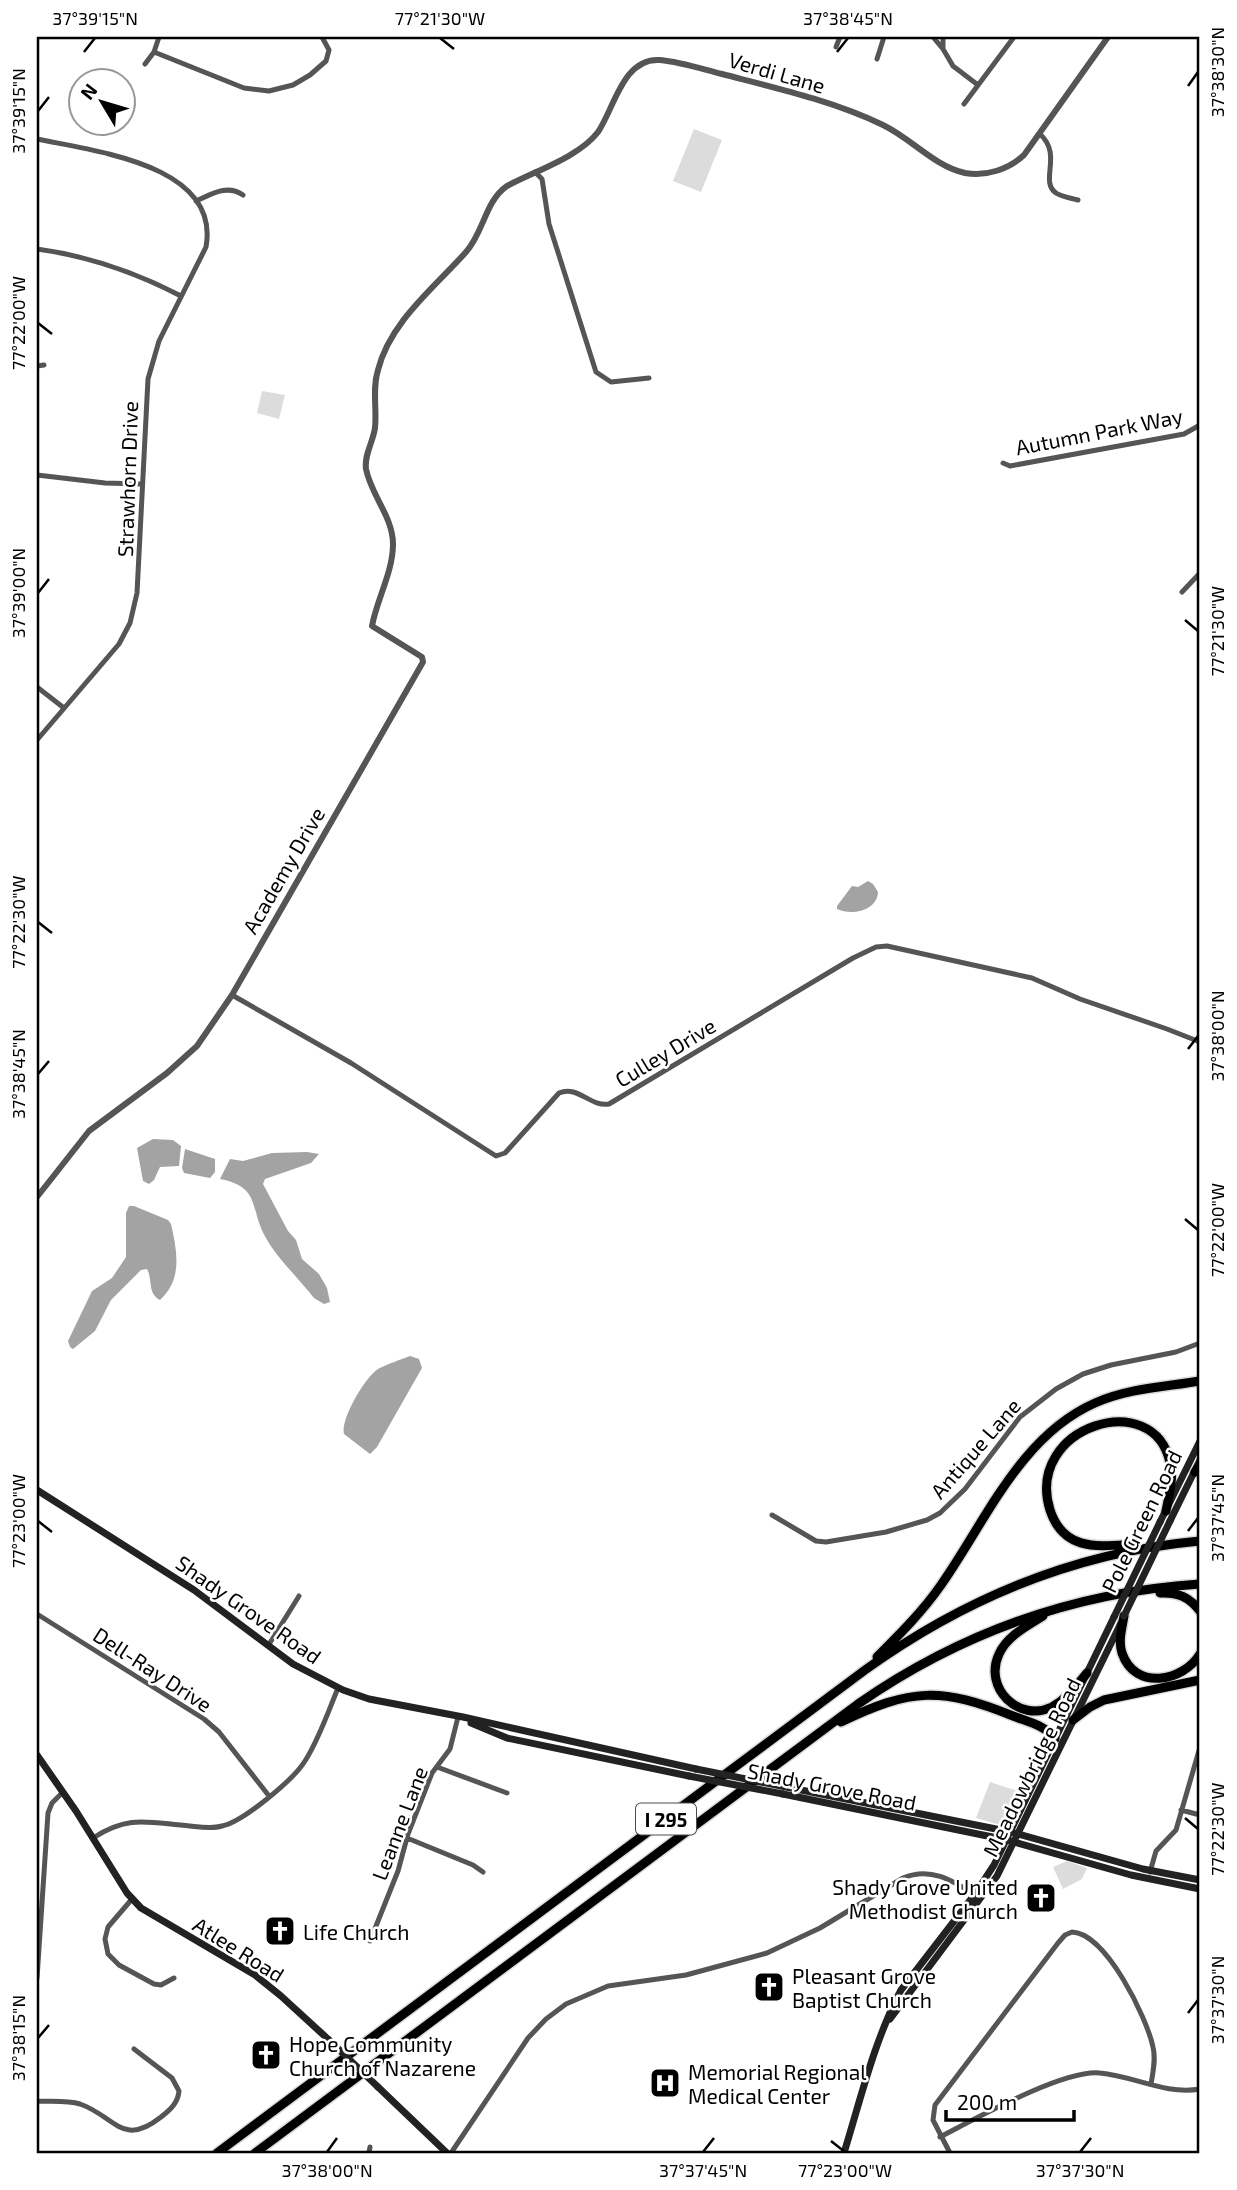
<svg xmlns="http://www.w3.org/2000/svg" width="1237" height="2190" viewBox="0 0 1237 2190" font-family="'Exo 2',sans-serif">
<rect width="100%" height="100%" fill="#fff"/>
<!-- green -->
<path fill="#dcdcdc" d="M 694,129 L 722,140 L 701,192 L 673,181 Z
M 262,391 L 285,395 L 279,419 L 257,413 Z
M 990,1782 L 1023,1793 L 1007,1825 L 1000,1825 L 976,1818 Z
M 1067,1861 L 1087,1868 L 1082,1879 L 1063,1889 L 1053,1867 Z"/>
<!-- water -->
<path fill="#a3a3a3" d="M 868,881 L 873,884 L 878,892 C 877,911 852,916 837,909 L 837,906 L 852,886 L 858,887 Z
M 153,1139 L 173,1140 L 181,1146 L 179,1166 L 160,1167 L 154,1180 L 149,1184 L 143,1181 L 137,1148 Z
M 185,1149 L 215,1159 L 215,1172 L 210,1178 L 184,1173 L 182,1168 Z
M 307,1152 L 319,1154 L 311,1163 L 265,1179 L 263,1184 L 288,1231 L 296,1240 L 302,1259 L 319,1274 L 327,1288 L 330,1302 L 324,1304 L 314,1298 C 300,1280 277,1258 266,1238 C 249,1210 262,1187 220,1179 L 230,1159 L 243,1161 L 272,1153 Z
M 129,1206 L 134,1206 L 168,1220 L 171,1224 C 177,1251 183,1279 160,1300 C 147,1293 153,1280 147,1269 L 141,1270 L 111,1300 L 95,1331 L 73,1349 L 70,1347 L 68,1341 L 92,1291 L 112,1278 L 126,1257 L 126,1213 Z
M 410,1356 L 419,1359 L 422,1368 L 377,1447 L 370,1454 L 344,1434 C 340,1420 365,1377 378,1369 C 387,1364 400,1360 410,1356 Z"/>
<g fill="none" stroke-linecap="round" stroke-linejoin="round">
<!-- motorway casing -->
<g stroke="#dbdbdb" stroke-width="12">
<path id="motorway" d="M 1195,1472 L 1200,1465
M 1135,1544 C 1101,1546 1064,1553 1050,1510 C 1024,1426 1155,1386 1170,1463 C 1174,1478 1169,1495 1166,1511
M 1160,1593 C 1178,1592 1189,1597 1200,1611
M 1043,1616 C 1027,1626 1007,1636 999,1654 C 983,1688 1019,1723 1052,1707 C 1067,1699 1077,1685 1087,1673
M 1124,1616 C 1122,1628 1118,1641 1122,1653 C 1135,1691 1183,1682 1200,1654
M 877,1657 C 900,1634 923,1611 941,1585 C 986,1521 1020,1436 1095,1403 C 1129,1388 1165,1387 1200,1381
M 1073,1720 L 1090,1707 L 1104,1700 L 1200,1680
M 841,1722 C 911,1688 941,1687 1013,1716 C 1028,1722 1045,1725 1055,1739
M 217,2153 L 865,1670 C 965,1598 1077,1552 1200,1541
M 255,2153 L 858,1704 C 960,1633 1076,1592 1200,1584"/>
</g>
<!-- minor -->
<path stroke="#555" stroke-width="5" d="M 933,37 L 943,49 L 943,37
M 836,47 L 840,37
M 943,49 L 953,66 L 978,85
M 154,52 L 244,88 L 269,91 L 293,85 L 310,75 L 326,61 L 329,50 L 322,37
M 877,59 L 884,37
M 145,64 L 154,52 L 159,37
M 964,104 L 1014,37
M 1040,134 C 1063,155 1039,181 1056,193 C 1062,197 1071,198 1078,200
M 37,139 C 92,151 221,164 206,247 L 159,341 L 148,379 L 137,593 L 130,623 L 119,644 L 37,740
M 535,172 L 542,179 L 549,224 L 596,372 L 611,382 L 649,378
M 196,201 C 212,194 227,184 243,195
M 37,249 C 88,256 135,272 181,296
M 37,366 L 44,365
M 1003,463 L 1010,466 L 1184,434 L 1200,425
M 37,475 L 105,483 L 142,484
M 1182,592 L 1200,573
M 37,687 L 64,708
M 232,995 L 351,1063 L 496,1156 L 505,1153 L 559,1093 C 578,1085 590,1107 609,1104 L 853,958 L 876,947 L 887,946 L 1032,978 L 1080,999 L 1167,1029 L 1200,1042
M 772,1515 L 816,1541 L 826,1542 L 886,1532 L 927,1520 L 940,1513 L 965,1489 L 1020,1417 L 1056,1389 L 1083,1374 L 1111,1365 L 1176,1352 L 1200,1343
M 37,1614 L 204,1719 L 219,1732 L 269,1796
M 268,1646 L 299,1596
M 437,1767 L 507,1793
M 1181,1810 L 1200,1815
M 93,1838 C 130,1814 149,1823 190,1826 C 200,1827 212,1829 222,1826 C 243,1822 294,1779 305,1761 C 319,1739 328,1712 338,1688
M 407,1838 L 473,1865 L 483,1872
M 1150,1872 L 1156,1851 L 1176,1830 L 1200,1747
M 132,1899 L 108,1927 L 105,1939 L 108,1954 L 119,1965 L 154,1984 L 161,1985 L 174,1978
M 370,1941 L 398,1871 L 408,1834 L 432,1773 L 450,1749 L 458,1717
M 37,1978 L 48,1813 L 52,1803 L 63,1792
M 37,2101 C 50,2102 67,2100 80,2104 C 115,2116 122,2148 161,2117 C 170,2110 178,2103 179,2091 L 172,2078 L 134,2049
M 940,2137 C 975,2119 1064,2069 1100,2073 C 1134,2076 1165,2095 1200,2089
M 369,2153 L 370,2147
M 451,2153 L 528,2038 L 546,2019 L 566,2004 L 608,1986 L 686,1975 L 767,1953 L 820,1928 L 903,1878 C 931,1866 953,1881 977,1896
M 950,2153 L 933,2120 L 935,2105 L 1058,1943 L 1065,1935 L 1072,1932 C 1106,1933 1147,2018 1153,2047 C 1156,2059 1153,2072 1151,2084"/>
<!-- tertiary -->
<path stroke="#555" stroke-width="6" d="M 37,1197 L 89,1131 L 167,1073 L 197,1046 L 232,995 L 423,662 L 422,657 L 372,626 C 377,599 393,572 393,544 C 393,517 371,495 366,469 C 364,455 373,442 375,428 C 377,409 372,389 378,370 C 390,322 434,288 466,252 C 484,232 485,201 507,186 C 535,171 579,157 598,132 C 614,109 623,57 660,60 C 681,62 702,69 722,74 C 776,88 833,101 883,125 C 912,139 934,166 965,173 C 986,177 1009,169 1024,155 L 1108,37"/>
<!-- secondary -->
<path stroke="#222" stroke-width="7" d="M 37,1490 L 194,1590 L 293,1664 L 343,1690 L 369,1699 L 463,1717 L 696,1769
M 1170,1521 L 1200,1460
M 1160,1522 L 1200,1441
M 471,1723 L 507,1738 L 689,1776
M 37,1755 L 76,1811 L 127,1893 L 141,1908 L 255,1975 L 281,1996 L 329,2040
M 796,1789 L 1011,1832 L 1143,1869 L 1200,1880
M 783,1794 L 1007,1840 L 1131,1875 L 1200,1889
M 890,2019 L 997,1876 L 1121,1623
M 378,2087 L 447,2153
M 844,2153 C 861,2098 874,2041 901,1990 L 975,1894 L 994,1865 L 1114,1617"/>
<!-- motorway -->
<use href="#motorway" stroke="#000" stroke-width="9"/>
<!-- secondary-bridge -->
<path stroke="#222" stroke-width="7" d="M 1124,1616 L 1170,1521
M 1114,1617 L 1160,1522
M 696,1769 L 796,1789
M 689,1776 L 783,1794
M 329,2040 L 378,2087"/>
</g>
<!-- ticks -->
<path fill="none" stroke="#000" stroke-width="2.5" d="M 440,38 L 454,49M 84,52 L 95,38M 837,52 L 848,38M 1188,86 L 1198,72M 38,111 L 49,97M 38,323 L 52,334M 38,593 L 49,579M 1185,620 L 1198,631M 38,922 L 52,933M 1188,1049 L 1198,1036M 38,1074 L 49,1061M 1185,1219 L 1198,1230M 38,1521 L 52,1532M 1188,1531 L 1198,1518M 1185,1818 L 1198,1829M 1188,2013 L 1198,2000M 38,2038 L 49,2025M 831,2141 L 845,2152M 327,2152 L 337,2138M 703,2152 L 714,2138M 1080,2152 L 1091,2138"/>
<!-- icons -->
<defs>
<g id="church-square" transform="scale(1.575)"><rect x="-9" y="-9" width="18" height="18" rx="4" fill="#000" stroke="#fff"/><path d="M-1.2-6h2.4v3.5h3.3v2.4h-3.3V6h-2.4V-.1h-3.3v-2.4h3.3Z" fill="#fff"/></g>
<g id="hospital-square" transform="scale(1.575)"><rect x="-9" y="-9" width="18" height="18" rx="4" fill="#000" stroke="#fff"/><path d="M-5-5h3v3.5h4V-5h3V5h-3V1.5h-4V5h-3Z" fill="#fff"/></g>
</defs>
<g fill-rule="evenodd">
<use href="#church-square" x="1041" y="1898"/>
<use href="#church-square" x="280" y="1931"/>
<use href="#church-square" x="769" y="1987"/>
<use href="#church-square" x="266" y="2055"/>
<use href="#hospital-square" x="665" y="2083"/>
</g>
<g text-anchor="middle" dominant-baseline="central" stroke-width="5" stroke-linejoin="round" paint-order="stroke">
<!-- shield labels -->
<rect fill="#fff" stroke="#4c4c4c" stroke-width="2" x="636" y="1803.5" width="60" height="31" rx="5"/>
<g font-size="19" font-weight="bold" fill="#000">
<text x="666" y="1819">I 295</text>
</g>
<!-- street labels -->
<g font-size="21" fill="#000" stroke="#fff">
<text transform="translate(777 72) rotate(16)">Verdi Lane</text>
<text transform="translate(1099 431) rotate(-11)">Autumn Park Way</text>
<text transform="translate(127 479) rotate(-88)">Strawhorn Drive</text>
<text transform="translate(283 870) rotate(-60)">Academy Drive</text>
<text transform="translate(665 1052) rotate(-31)">Culley Drive</text>
<text transform="translate(975 1448) rotate(-49)">Antique Lane</text>
<text transform="translate(1141 1521) rotate(-64)">Pole Green Road</text>
<text transform="translate(249 1609) rotate(35)">Shady Grove Road</text>
<text transform="translate(153 1669) rotate(33)">Dell-Ray Drive</text>
<text transform="translate(1031 1767) rotate(-64)">Meadowbridge Road</text>
<text transform="translate(832 1786) rotate(11)">Shady Grove Road</text>
<text transform="translate(399 1823) rotate(-69)">Leanne Lane</text>
<text transform="translate(239 1949) rotate(32)">Atlee Road</text>
</g>
<!-- poi labels -->
<g font-size="21" fill="#000" stroke="#fff" text-anchor="start">
<text x="1018" y="1886" text-anchor="end">Shady Grove United<tspan x="1018" dy="24">Methodist Church</tspan></text>
<text x="303" y="1931">Life Church</text>
<text x="792" y="1975">Pleasant Grove<tspan x="792" dy="24">Baptist Church</tspan></text>
<text x="289" y="2043">Hope Community<tspan x="289" dy="24">Church of Nazarene</tspan></text>
<text x="688" y="2071">Memorial Regional<tspan x="688" dy="24">Medical Center</tspan></text>
</g>
</g>
<!-- border -->
<rect width="1237" height="2190" fill="none" stroke="#ffffff" stroke-width="77"/>
<!-- north arrow -->
<g transform="translate(102 102) rotate(308)"><circle r="33" fill="#ffffff" stroke="#999999" stroke-width="2"/>
<path d="M0-5L12 26L0 18L-12 26Z" fill="#000000"/>
<text y="-10" font-size="19" font-weight="bold" text-anchor="middle" fill="#000000">N</text>
</g>
<!-- scale -->
<path d="M946 2110v10h128v-10" fill="none" stroke="#000000" stroke-width="3.5"/>
<text x="957" y="2110" font-size="21" fill="#000000" stroke="#ffffff" stroke-width="5" paint-order="stroke">200 m</text>
<rect x="38" y="38" width="1160" height="2114" fill="none" stroke="#000" stroke-width="2.5"/>
<g font-size="18" text-anchor="middle" fill="#000">
<text x="95" y="25">37°39'15"N</text>
<text x="440" y="25">77°21'30"W</text>
<text x="848" y="25">37°38'45"N</text>
<text transform="translate(1218 72) rotate(-90)" y="6">37°38'30"N</text>
<text transform="translate(19 111) rotate(-90)" y="6">37°39'15"N</text>
<text transform="translate(19 323) rotate(-90)" y="6">77°22'00"W</text>
<text transform="translate(19 593) rotate(-90)" y="6">37°39'00"N</text>
<text transform="translate(1218 631) rotate(-90)" y="6">77°21'30"W</text>
<text transform="translate(19 922) rotate(-90)" y="6">77°22'30"W</text>
<text transform="translate(1218 1036) rotate(-90)" y="6">37°38'00"N</text>
<text transform="translate(19 1074) rotate(-90)" y="6">37°38'45"N</text>
<text transform="translate(1218 1230) rotate(-90)" y="6">77°22'00"W</text>
<text transform="translate(1218 1518) rotate(-90)" y="6">37°37'45"N</text>
<text transform="translate(19 1521) rotate(-90)" y="6">77°23'00"W</text>
<text transform="translate(1218 1829) rotate(-90)" y="6">77°22'30"W</text>
<text transform="translate(1218 2000) rotate(-90)" y="6">37°37'30"N</text>
<text transform="translate(19 2038) rotate(-90)" y="6">37°38'15"N</text>
<text x="327" y="2177">37°38'00"N</text>
<text x="703" y="2177">37°37'45"N</text>
<text x="845" y="2177">77°23'00"W</text>
<text x="1080" y="2177">37°37'30"N</text>
</g>
</svg>
